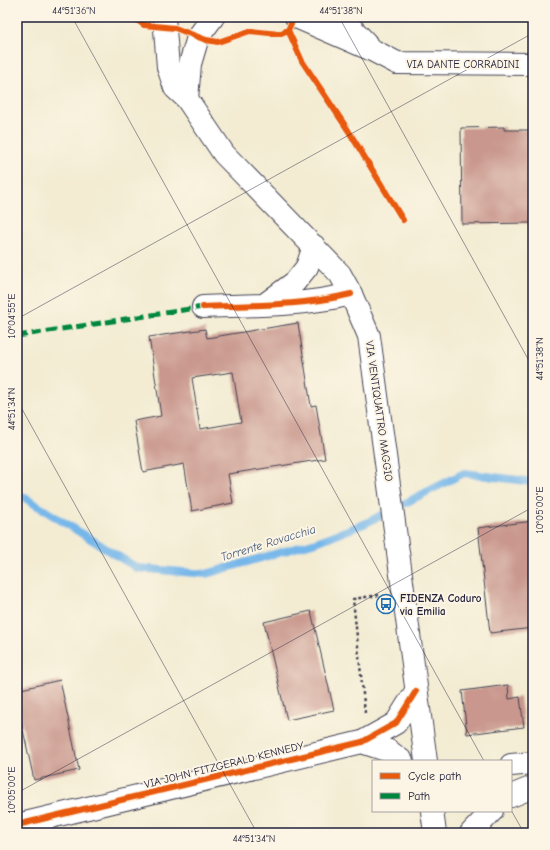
<svg xmlns="http://www.w3.org/2000/svg" width="550" height="850" viewBox="0 0 550 850" font-family="'Comic Neue',sans-serif">
<rect width="100%" height="100%" fill="#fcf5e5"/>
<filter id="ink" filterUnits="userSpaceOnUse"><feTurbulence type="fractalNoise" baseFrequency=".025" numOctaves="2"/><feDisplacementMap in="SourceGraphic" scale="8" xChannelSelector="R" yChannelSelector="G"/><feConvolveMatrix kernelMatrix="1 2 1 2 8 2 1 2 1" color-interpolation-filters="sRGB"/></filter>
<filter id="wash" filterUnits="userSpaceOnUse"><feTurbulence type="fractalNoise" baseFrequency=".012" numOctaves="4" result="noise"/><feDisplacementMap in="SourceGraphic" scale="16" xChannelSelector="R" yChannelSelector="G"/><feGaussianBlur stdDeviation="0.9" result="paint"/><feColorMatrix in="noise" values="0 0 0 0 0 0 0 0 0 0 0 0 0 0 0 0 0 1.4 0 .05"/><feComposite in="paint" operator="in"/></filter>
<g filter="url(#wash)">
<rect width="100%" height="100%" fill="#f3ecd3"/>
<g fill="none" stroke-linecap="round" stroke-linejoin="round">
<!-- stream -->
<path stroke="#76b7ea" stroke-width="8" d="M 17,493 L 137,568 L 206,574 L 316,542 L 364,524 L 464,473 L 533,482"/>
</g>
<g id="blocks">
<!-- building -->
<path fill="#c9978d" fill-rule="evenodd" d="M 504,127 L 504,130 L 533,130 L 533,223 L 462,224 L 461,128 Z
M 298,323 L 311,406 L 316,405 L 325,459 L 228,474 L 233,503 L 192,511 L 184,464 L 143,472 L 134,421 L 161,416 L 149,337 L 205,329 L 207,338 ZM 233,372 L 241,422 L 200,429 L 192,378 Z
M 533,521 L 533,628 L 490,633 L 478,528 Z
M 311,611 L 334,710 L 287,720 L 264,622 Z
M 60,680 L 79,770 L 34,780 L 17,702 L 17,690 Z
M 508,685 L 509,699 L 520,697 L 524,727 L 467,734 L 462,691 Z"/>
</g>
</g>
<g filter="url(#ink)">
<use href="#blocks" fill-opacity="0" stroke="#414052" stroke-width="1"/>
<g fill="none" stroke-linecap="round" stroke-linejoin="round">
<!-- minor casing -->
<g stroke="#414052" stroke-width="24">
<path id="minor" d="M 296,17 L 372,50 L 397,63 L 533,64
M 341,17 L 366,43
M 264,305 L 295,282 L 307,267 L 314,246
M 203,307 C 252,305 303,306 351,294
M 362,742 L 389,751 L 402,761
M 511,765 L 533,763
M 511,796 L 533,787
M 17,825 L 362,742 L 396,723 L 416,691
M 471,833 L 492,811"/>
</g>
<!-- major casing -->
<g stroke="#414052" stroke-width="24">
<path id="major" d="M 164,17 L 168,67 L 175,88 L 187,99 L 224,154 L 340,274 L 351,294 L 369,336 L 426,761
M 187,99 L 190,64 L 198,37 L 213,17
M 432,811 L 435,833"/>
</g>
<!-- path -->
<path stroke="#414052" stroke-width="2.5" stroke-dasharray="3 3" stroke-linecap="butt" d="M 365,713 L 353,599 L 379,595"/>
<!-- minor -->
<use href="#minor" stroke="#fff" stroke-width="22"/>
<!-- major -->
<use href="#major" stroke="#fff" stroke-width="22"/>
<!-- quiet -->
<path stroke="#00873e" stroke-width="5" stroke-dasharray="10 5" stroke-linecap="butt" d="M 17,336 L 203,307"/>
<!-- cycleway casing -->
<g stroke="#fcf5e5" stroke-width="8">
<path id="cycleway" d="M 133,17 L 144,25 L 175,28 L 206,40 L 218,42 L 250,31 L 279,34 L 288,30 L 294,17
M 288,30 L 302,61 L 348,130 L 403,220
M 203,307 C 252,305 303,306 351,294
M 17,825 L 362,742 L 396,723 L 416,691"/>
</g>
<!-- cycleway -->
<use href="#cycleway" stroke="#e8590c" stroke-width="6"/>
</g>
</g>
<!-- ticks -->
<path fill="none" stroke="#22223b" stroke-width="1" stroke-opacity="0.45" d="M 72,17 L 484,761M 339,17 L 533,368M 17,319 L 533,33M 17,400 L 257,833M 17,793 L 533,507M 511,810 L 524,833"/>
<!-- icons -->
<defs>
<g id="bus-ring" transform="scale(1)"><circle r="9.5" fill="#fcf5e5" stroke="#1f6fb2" stroke-width="1.5"/><path d="M-5-6H5V4H4V6H2V4H-2V6H-4V4H-5ZM-3.5-4V0h7V-4ZM-3.5 1.2v1.5H-2V1.2ZM2 1.2v1.5H3.5V1.2Z" fill="#1f6fb2"/></g>
</defs>
<g fill-rule="evenodd">
<use href="#bus-ring" x="386" y="604"/>
</g>
<g text-anchor="middle" dominant-baseline="central" stroke-width="4" stroke-linejoin="round" paint-order="stroke">
<!-- street labels -->
<g font-size="11" fill="#22223b" stroke="#fcf5e5">
<text x="463" y="64">VIA DANTE CORRADINI</text>
<text transform="translate(379 411) rotate(82)">VIA VENTIQUATTRO MAGGIO</text>
<text transform="translate(224 765) rotate(-14)">VIA JOHN FITZGERALD KENNEDY</text>
</g>
<!-- poi labels -->
<g font-size="11" font-weight="bold" fill="#22223b" stroke="#fcf5e5" text-anchor="start">
<text x="400" y="598">FIDENZA Coduro<tspan x="400" dy="13">via Emilia</tspan></text>
</g>
<!-- water labels -->
<g font-size="12" font-style="italic" fill="#3f5678" stroke="#fcf5e5">
<text transform="translate(268 543) rotate(-17)">Torrente Rovacchia</text>
</g>
</g>
<!-- margin -->
<rect width="550" height="850" fill="none" stroke="#fcf5e5" stroke-width="44"/>
<!-- legend -->
<rect x="372" y="760" width="140" height="52" fill="#fcf5e5" stroke="#a5a1a1"/>
<rect x="380" y="773" width="20" height="6" fill="#e8590c" stroke="#a5a1a1"/>
<text x="408" y="780" font-size="12" fill="#22223b">Cycle path</text>
<rect x="380" y="793" width="20" height="6" fill="#00873e" stroke="#a5a1a1"/>
<text x="408" y="800" font-size="12" fill="#22223b">Path</text>
<rect x="22" y="22" width="506" height="806" fill="none" stroke="#22223b" stroke-width="1.5"/>
<g font-size="10" text-anchor="middle" fill="#22223b">
<text x="74" y="14">44°51'36"N</text>
<text x="341" y="14">44°51'38"N</text>
<text transform="translate(11 316) rotate(-90)" y="4">10°04'55"E</text>
<text transform="translate(539 359) rotate(-90)" y="4">44°51'38"N</text>
<text transform="translate(11 409) rotate(-90)" y="4">44°51'34"N</text>
<text transform="translate(539 510) rotate(-90)" y="4">10°05'00"E</text>
<text transform="translate(11 790) rotate(-90)" y="4">10°05'00"E</text>
<text x="254" y="842">44°51'34"N</text>
</g>
</svg>
